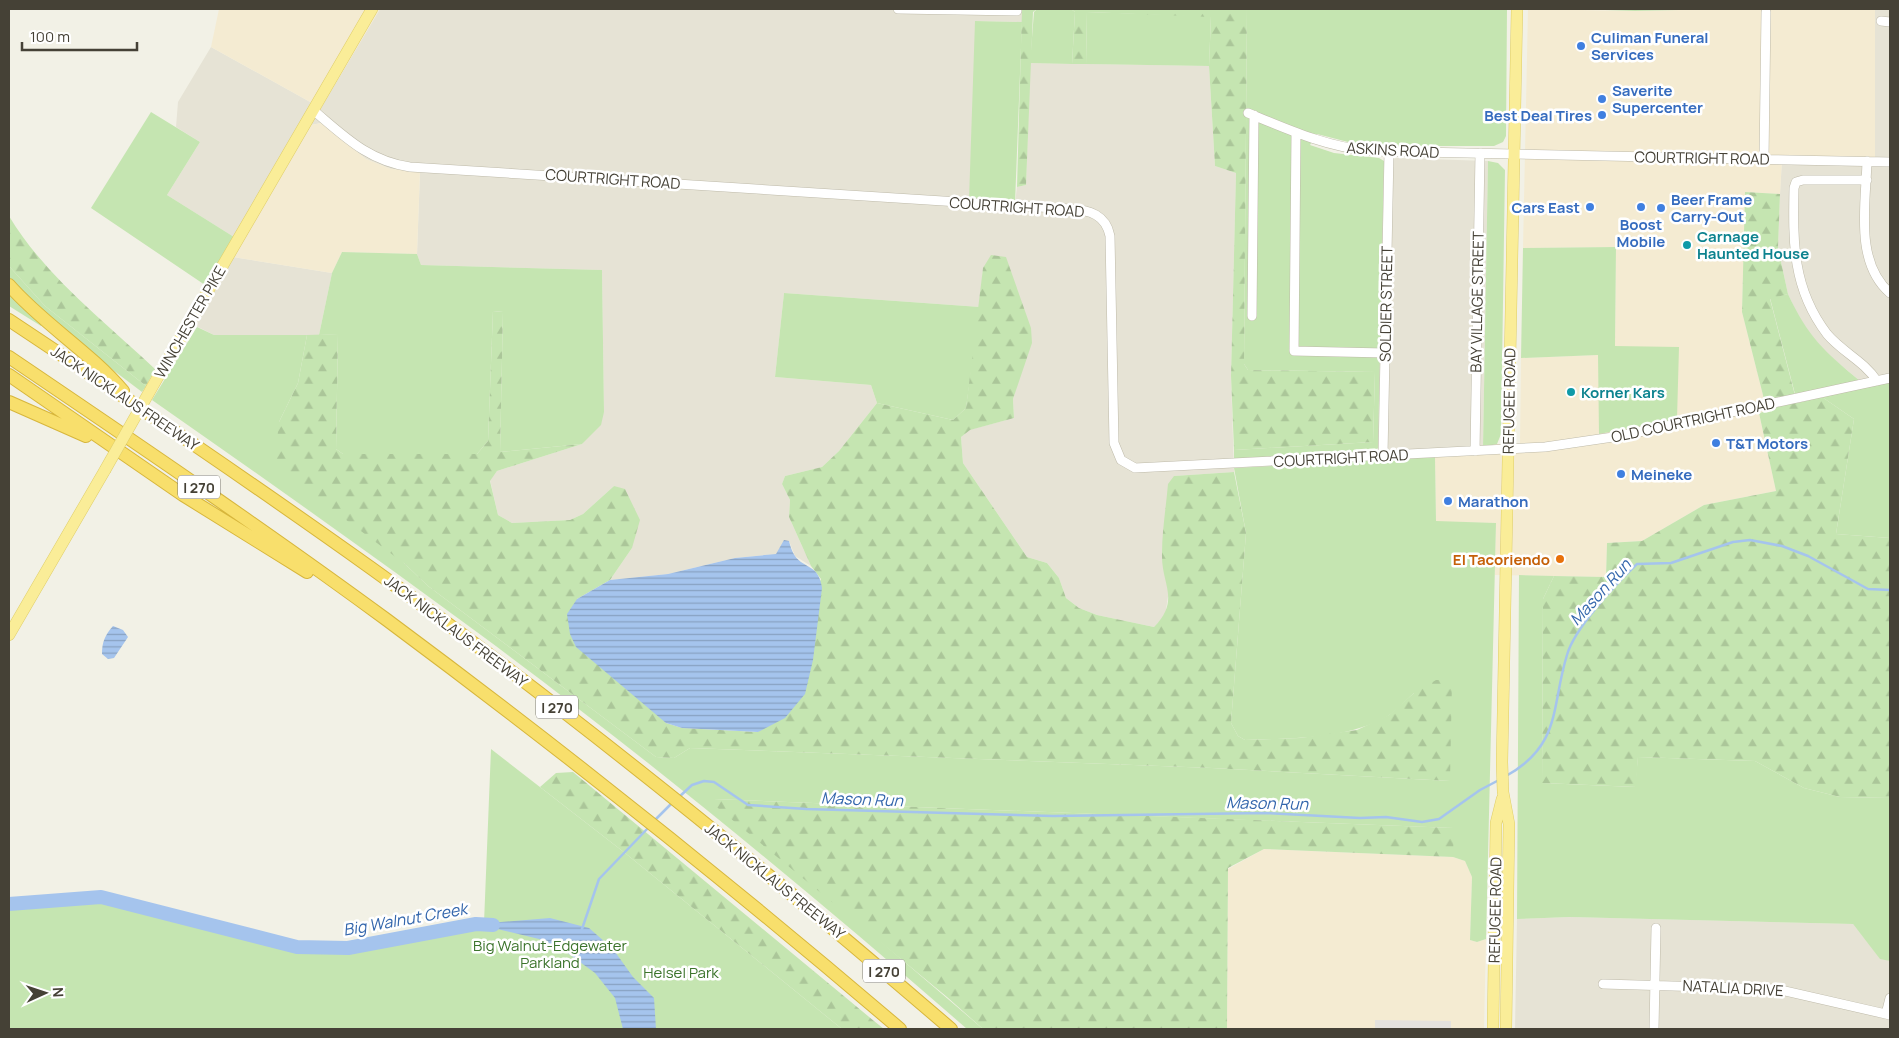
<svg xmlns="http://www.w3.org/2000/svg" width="1899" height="1038" viewBox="0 0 1899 1038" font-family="Manrope,sans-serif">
<defs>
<pattern id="forest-firs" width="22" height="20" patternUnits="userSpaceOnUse" patternTransform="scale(1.25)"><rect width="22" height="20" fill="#c5e5b1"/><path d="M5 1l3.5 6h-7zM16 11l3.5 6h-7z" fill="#abc699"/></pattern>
<pattern id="water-rules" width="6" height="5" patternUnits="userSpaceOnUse" patternTransform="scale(1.25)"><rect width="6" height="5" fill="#a5c4ed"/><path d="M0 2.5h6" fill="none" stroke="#88a1c1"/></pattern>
</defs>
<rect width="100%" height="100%" fill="#f2f1e6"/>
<!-- residential -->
<path fill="#e6e3d5" d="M 380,9 L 1022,9 L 1022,22 L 975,21 L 1015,203 L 1017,187 L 1026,185 L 1030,63 L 1209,66 L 1215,166 L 1236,173 L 1231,376 L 1234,472 L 1174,476 L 1166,581 L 1169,590 L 1165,616 L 1154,627 L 1097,615 L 1079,608 L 1066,598 L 1059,578 L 1047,563 L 1027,557 L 963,463 L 961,437 L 969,430 L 1014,418 L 1013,399 L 1018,380 L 983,268 L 980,307 L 784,293 L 775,377 L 871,385 L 877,403 L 839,451 L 822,467 L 785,476 L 782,484 L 790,500 L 789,517 L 811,566 L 795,556 L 789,541 L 776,554 L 735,558 L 668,574 L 610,580 L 632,548 L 614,486 L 583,514 L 570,520 L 512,523 L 498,515 L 490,480 L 497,471 L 582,444 L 604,412 L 602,270 L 421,265 L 417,254 L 420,172 L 391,169 L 366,159 L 321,123 L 311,125 L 233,257 L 332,273 L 319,335 L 214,335 L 184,320 L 234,237 L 167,195 L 200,142 L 176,127 L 178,102 L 211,47 L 321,108 Z
M 1875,10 L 1890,10 L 1890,379 L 1860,381 L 1824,351 L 1801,322 L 1788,294 L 1778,248 L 1780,194 L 1782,159 L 1874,161 Z
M 1397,158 L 1488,161 L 1483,447 L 1392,451 L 1378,448 L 1384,161 Z
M 1570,917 L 1853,924 L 1880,958 L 1890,961 L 1890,1029 L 1515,1029 L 1517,919 Z"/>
<!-- commercial -->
<path fill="#f4ebd2" d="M 219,9 L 380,9 L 321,108 L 211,47 Z
M 1528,9 L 1635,11 L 1722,9 L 1875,10 L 1875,161 L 1782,159 L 1780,194 L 1745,192 L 1742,312 L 1767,411 L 1759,413 L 1776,491 L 1704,505 L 1642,541 L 1607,543 L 1606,577 L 1495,575 L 1496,523 L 1436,522 L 1435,457 L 1497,444 L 1520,444 L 1521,358 L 1598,355 L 1615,346 L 1616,247 L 1523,248 Z
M 321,123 L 366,159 L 391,169 L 420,171 L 417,254 L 342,252 L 332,273 L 233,257 L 311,125 Z
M 1264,849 L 1453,857 L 1465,861 L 1472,877 L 1470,940 L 1477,942 L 1486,939 L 1484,1029 L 1227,1029 L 1228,869 Z"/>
<!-- green -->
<path fill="#c5e5b1" d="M 1037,9 L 1071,9 L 1075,12 L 1072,64 L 1030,63 L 1034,12 Z
M 1247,9 L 1507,9 L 1506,136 L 1503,142 L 1494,146 L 1380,146 L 1352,143 L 1317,134 L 1310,145 L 1334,153 L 1379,158 L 1384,161 L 1378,448 L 1374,452 L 1234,460 L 1234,450 L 1373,442 L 1375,372 L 1248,370 L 1244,364 Z
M 1575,9 L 1722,9 L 1635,11 Z
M 1087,12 L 1211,16 L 1209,66 L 1086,64 Z
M 975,21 L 1022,22 L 1015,203 L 969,200 Z
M 151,112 L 200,142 L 167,195 L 234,237 L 205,285 L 91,208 Z
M 1488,161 L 1498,163 L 1505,170 L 1501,434 L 1497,444 L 1483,447 Z
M 1616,247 L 1615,346 L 1679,347 L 1677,419 L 1599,434 L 1598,355 L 1521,358 L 1523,248 Z
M 342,252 L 417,254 L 421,265 L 602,270 L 604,412 L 601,425 L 582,444 L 500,452 L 503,312 L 493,311 L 488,441 L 477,454 L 343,454 L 336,449 L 338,334 L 319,335 L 332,273 Z
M 9,266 L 45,306 L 146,386 L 142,392 L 97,358 L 9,280 Z
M 9,291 L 41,323 L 41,326 L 9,306 Z
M 784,293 L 980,307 L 966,408 L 953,420 L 877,403 L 871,385 L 775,377 Z
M 1788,294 C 1808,337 1824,351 1860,381 L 1795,394 L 1770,298 Z
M 197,327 L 214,335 L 307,335 L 298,383 L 279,422 L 405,564 L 428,586 L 656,757 L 674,758 L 690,748 L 1212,768 L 1450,781 L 1414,693 C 1406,700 1397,710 1388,716 C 1345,740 1292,738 1245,740 L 1238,736 L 1231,723 L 1246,533 L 1234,468 L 1435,457 L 1436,521 L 1496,523 L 1486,939 L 1477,942 L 1470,940 L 1472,877 L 1465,861 L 1453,857 L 1453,828 L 714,799 L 983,1029 L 967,1029 C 811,893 651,761 485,638 C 375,557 264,478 152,400 Z
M 1890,382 L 1890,538 L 1836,534 L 1854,419 L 1822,397 Z
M 1519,575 L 1554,576 L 1543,599 L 1542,783 L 1635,787 L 1638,757 L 1755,761 L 1804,788 L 1840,797 L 1890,798 L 1890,961 L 1880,959 L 1853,924 L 1570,917 L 1517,919 Z
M 491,749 L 625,853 L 842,1029 L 9,1029 L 9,904 L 11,903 L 101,897 L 297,947 L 348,948 L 484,923 Z"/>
<!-- forest -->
<path fill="url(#forest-firs)" d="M 1022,9 L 1037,9 L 1033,12 L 1026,185 L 1017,187 Z
M 1071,9 L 1247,9 L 1244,364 L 1248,370 L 1375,372 L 1373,442 L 1234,450 L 1231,376 L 1236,173 L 1215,166 L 1209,66 L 1211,17 L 1087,12 L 1086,64 L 1072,64 L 1075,12 Z
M 1745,192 L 1780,194 L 1778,248 L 1788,294 L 1770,299 L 1797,403 L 1822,397 L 1854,419 L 1836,534 L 1890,538 L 1890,798 L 1840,797 L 1804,788 L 1755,761 L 1638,757 L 1636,787 L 1542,783 L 1543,599 L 1554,576 L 1606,577 L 1607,543 L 1642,541 L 1704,505 L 1776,491 L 1759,413 L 1767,411 L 1742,312 Z
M 9,216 C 45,276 104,321 155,369 L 146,386 L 45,306 L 9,266 Z
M 991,255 L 1006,257 L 1031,328 L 1032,343 L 1013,399 L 1014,418 L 970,430 L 961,437 L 963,463 L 1027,557 L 1047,563 L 1059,578 L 1066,598 L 1079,608 L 1097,615 L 1154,627 C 1181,600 1161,584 1162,554 C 1162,531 1166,507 1168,484 L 1174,476 L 1234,472 L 1246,533 L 1231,723 L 1238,736 L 1245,740 L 1300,738 L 1357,730 L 1389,715 L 1414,693 L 1436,680 L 1452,680 L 1450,781 L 1212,768 L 690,748 L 674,758 L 656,757 L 428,586 L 405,564 L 274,466 L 279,422 L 298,383 L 307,335 L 338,334 L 336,449 L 343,454 L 477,454 L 488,441 L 493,311 L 503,312 L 500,452 L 582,444 L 497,471 L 490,481 L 498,515 L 512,523 L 570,520 L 583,514 L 614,486 L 625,489 L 640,520 L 632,548 L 610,580 L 577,599 L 666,723 L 682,728 L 758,732 L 821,579 L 811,566 L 789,517 L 790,500 L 782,484 L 785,476 L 822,467 L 839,451 L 877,403 L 953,420 L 966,408 L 983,268 Z
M 573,772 L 874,1021 L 884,1029 L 842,1029 L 625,853 L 540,787 L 556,773 Z
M 714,799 L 1454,828 L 1453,857 L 1264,849 L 1228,868 L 1227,1029 L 983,1029 L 947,997 L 713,804 Z"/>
<!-- parking -->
<path fill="#e4e2de" d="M 1375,1020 L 1451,1021 L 1451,1029 L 1375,1029 Z"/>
<!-- water -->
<path fill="url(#water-rules)" d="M 784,540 L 789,541 C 790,545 792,552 795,556 C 804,569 819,564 822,588 L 813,660 L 805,694 L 785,718 L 758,732 L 682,728 L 666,723 L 576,647 L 570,634 L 567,614 L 577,599 L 610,580 L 668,574 L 735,558 L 776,554 Z
M 113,626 L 123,630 L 128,637 L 114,658 L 108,659 L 102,654 C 102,642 105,635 113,626 Z
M 550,918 L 589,928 L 613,949 L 633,977 L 654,998 L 656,1029 L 623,1029 L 615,998 L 595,973 L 562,949 L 539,939 L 476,924 Z"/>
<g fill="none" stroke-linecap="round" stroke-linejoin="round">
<!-- stream -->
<path stroke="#a5c4ed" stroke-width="2.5" d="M 1506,776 C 1562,745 1551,706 1567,655 C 1574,629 1617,582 1637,564 L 1671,563 L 1733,542 L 1750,540 L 1782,546 L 1808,556 L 1868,589 L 1890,590
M 679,797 L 692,785 L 704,781 L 714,782 L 748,805 L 806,809 L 1053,816 L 1265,813 L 1360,818 L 1386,817 L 1422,822 L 1439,819 L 1480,790 L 1499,780
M 654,821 L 673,802
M 582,929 L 599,879 L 649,827"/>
<!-- river -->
<path stroke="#a5c4ed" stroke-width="14" d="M 9,904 L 101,897 L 297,947 L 348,948 L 476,924 L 493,925"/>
<!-- minor casing -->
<g stroke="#bebaa9" stroke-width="10">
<path id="minor" d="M 898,9 L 1017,11
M 1881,21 L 1890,22
M 313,110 C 344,136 368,161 410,167 L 1070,209 C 1090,210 1106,215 1110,236 L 1114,443 L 1121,460 L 1135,468 L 1545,447 L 1620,436 L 1890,378
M 1248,113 C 1289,130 1327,147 1371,151 L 1890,162
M 1296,133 L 1294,351 L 1385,353
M 1764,159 L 1766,12
M 1867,161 C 1866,203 1854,262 1890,293
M 1867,180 L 1803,180 L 1796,182 L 1794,188 C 1793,242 1792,288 1827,334 C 1842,352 1864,361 1877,381
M 1252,316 L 1254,115
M 1475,451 L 1480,153
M 1383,455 L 1389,152
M 1603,984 L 1776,989 L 1890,1015
M 1886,1014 L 1890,998
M 1654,1029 L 1656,928"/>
</g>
<!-- major casing -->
<g stroke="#dfce68" stroke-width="12">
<path id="major" d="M 159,375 L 372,9
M 9,635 L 105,470
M 1493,1029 L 1496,823 L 1502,799
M 1506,1029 L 1509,824 L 1503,792 L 1502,762 L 1517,9"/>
</g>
<!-- highway casing -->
<g stroke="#d7b63c" stroke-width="14">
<path id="highway" d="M 9,285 C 43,324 89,351 123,391
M 9,320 C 131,401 252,483 371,568 C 572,712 764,868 951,1029
M 9,357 C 136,443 263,529 387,620 C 562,750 734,887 900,1029
M 9,375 L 183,495 L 307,572
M 9,402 L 86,436"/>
</g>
<!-- minor -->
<use href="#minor" stroke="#fff" stroke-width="9"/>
<!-- major -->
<use href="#major" stroke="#faed98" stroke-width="11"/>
<!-- highway -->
<use href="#highway" stroke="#f8df6c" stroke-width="12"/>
<!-- major-bridge casing -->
<g stroke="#dfce68" stroke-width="12" stroke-linecap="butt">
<path id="major-bridge" d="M 105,470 L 159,375"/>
</g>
<!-- major-bridge -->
<use href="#major-bridge" stroke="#faed98" stroke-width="11"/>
</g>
<!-- markers -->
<g fill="#3f7fe0" stroke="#fff" stroke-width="2">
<circle cx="1581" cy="46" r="5"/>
<circle cx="1602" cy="99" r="5"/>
<circle cx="1602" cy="115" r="5"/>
<circle cx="1590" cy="207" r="5"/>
<circle cx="1641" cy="207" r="5"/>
<circle cx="1661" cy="208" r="5"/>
<circle cx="1716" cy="443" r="5"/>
<circle cx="1621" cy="474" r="5"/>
<circle cx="1448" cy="501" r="5"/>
</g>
<g fill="#0f9aa8" stroke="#fff" stroke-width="2">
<circle cx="1687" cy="245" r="5"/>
<circle cx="1571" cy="392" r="5"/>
</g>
<circle fill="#e8710a" stroke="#fff" stroke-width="2" cx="1560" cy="559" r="5"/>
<g text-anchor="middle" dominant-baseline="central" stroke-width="5" stroke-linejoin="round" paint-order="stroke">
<!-- shield labels -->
<g fill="#fff" stroke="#7d7a72" stroke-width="1">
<rect x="178" y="475.5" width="42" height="23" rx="4"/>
<rect x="536" y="695.5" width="42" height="23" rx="4"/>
<rect x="863" y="959.5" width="42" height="23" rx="4"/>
</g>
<g font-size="14" font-weight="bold" fill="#454136">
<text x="199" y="487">I 270</text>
<text x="557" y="707">I 270</text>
<text x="884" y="971">I 270</text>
</g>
<!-- shop labels -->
<g font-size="15" font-weight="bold" fill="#366cbe" stroke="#fff" text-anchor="start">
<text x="1591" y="37">Culiman Funeral<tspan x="1591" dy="17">Services</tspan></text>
<text x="1612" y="90">Saverite<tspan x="1612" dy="17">Supercenter</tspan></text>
<text x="1592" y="115" text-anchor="end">Best Deal Tires</text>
<text x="1671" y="199">Beer Frame<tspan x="1671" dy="17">Carry-Out</tspan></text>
<text x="1580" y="207" text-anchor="end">Cars East</text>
<text x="1641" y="224" text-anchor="middle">Boost<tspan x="1641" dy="17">Mobile</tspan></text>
<text x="1726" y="443">T&amp;T Motors</text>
<text x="1631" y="474">Meineke</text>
<text x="1458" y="501">Marathon</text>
</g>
<!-- street labels -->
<g font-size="15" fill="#454136" stroke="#fff">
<text transform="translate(1393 150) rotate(3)">ASKINS ROAD</text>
<text transform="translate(1702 158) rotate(1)">COURTRIGHT ROAD</text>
<text transform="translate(613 179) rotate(4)">COURTRIGHT ROAD</text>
<text transform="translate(1017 207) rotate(4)">COURTRIGHT ROAD</text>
<text transform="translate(1477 302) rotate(-89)">BAY VILLAGE STREET</text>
<text transform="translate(1386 304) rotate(-89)">SOLDIER STREET</text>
<text transform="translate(190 322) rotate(-60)">WINCHESTER PIKE</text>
<text transform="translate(125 398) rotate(34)">JACK NICKLAUS FREEWAY</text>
<text transform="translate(1509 401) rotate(-89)">REFUGEE ROAD</text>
<text transform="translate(1693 420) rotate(-12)">OLD COURTRIGHT ROAD</text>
<text transform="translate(1341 458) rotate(-3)">COURTRIGHT ROAD</text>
<text transform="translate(456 631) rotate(37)">JACK NICKLAUS FREEWAY</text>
<text transform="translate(775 881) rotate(39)">JACK NICKLAUS FREEWAY</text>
<text transform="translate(1495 910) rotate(-89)">REFUGEE ROAD</text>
<text transform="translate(1733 988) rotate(3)">NATALIA DRIVE</text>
</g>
<!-- culture labels -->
<g font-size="15" font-weight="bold" fill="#0d838f" stroke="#fff" text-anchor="start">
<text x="1697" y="236">Carnage<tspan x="1697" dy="17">Haunted House</tspan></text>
<text x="1581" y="392">Korner Kars</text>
</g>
<!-- food labels -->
<g font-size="15" font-weight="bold" fill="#c56008" stroke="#fff" text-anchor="end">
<text x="1550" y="559">El Tacoriendo</text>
</g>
<!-- park labels -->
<g font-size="15" fill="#3c742c" stroke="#fff">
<text x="550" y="945">Big Walnut-Edgewater<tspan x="550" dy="17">Parkland</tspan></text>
<text x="681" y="972">Helsel Park</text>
</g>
<!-- water labels -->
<g font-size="16" font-style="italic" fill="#3366ac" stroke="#fff">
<text transform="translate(1600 592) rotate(-48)">Mason Run</text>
<text transform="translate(862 799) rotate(2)">Mason Run</text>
<text transform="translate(1267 803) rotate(1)">Mason Run</text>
<text transform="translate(405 919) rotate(-10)">Big Walnut Creek</text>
</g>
</g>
<!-- border -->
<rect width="1899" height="1038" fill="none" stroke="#454136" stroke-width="20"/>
<!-- north arrow -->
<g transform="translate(45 993) rotate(87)" stroke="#ffffff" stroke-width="4" paint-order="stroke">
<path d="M0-4L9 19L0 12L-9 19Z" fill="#454136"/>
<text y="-8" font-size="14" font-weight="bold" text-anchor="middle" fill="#454136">N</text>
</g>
<!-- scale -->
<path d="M22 42v8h115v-8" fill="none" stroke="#454136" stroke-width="2.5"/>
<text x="30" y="42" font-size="15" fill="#454136" stroke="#ffffff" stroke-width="4" paint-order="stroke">100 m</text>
</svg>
